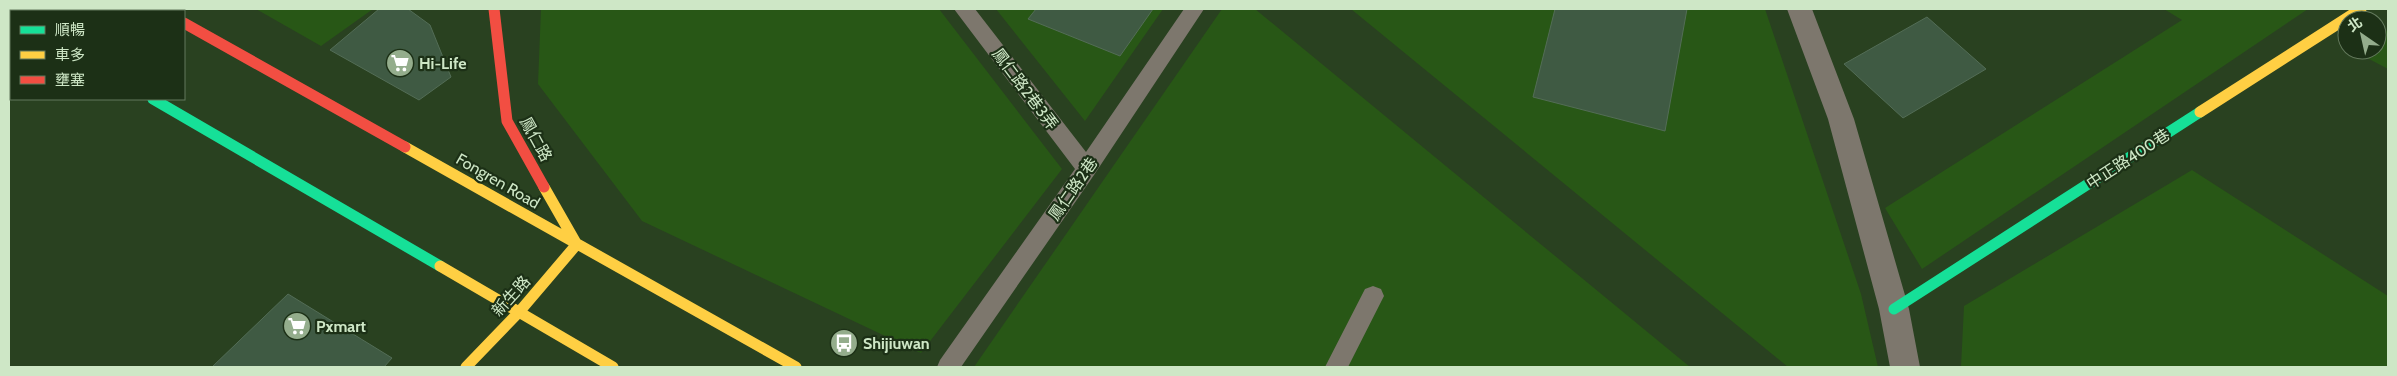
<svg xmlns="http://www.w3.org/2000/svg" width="2397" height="376" viewBox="0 0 2397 376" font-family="Cabin,'Noto Sans TC',sans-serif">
<rect width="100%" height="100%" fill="#294120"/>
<!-- built -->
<path fill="#285716" d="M 256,9 L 373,9 L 321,46 Z
M 541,9 L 939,9 L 1062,169 L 921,353 L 642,221 L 538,84 Z
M 996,9 L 1163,9 L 1085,121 Z
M 1222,9 L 1255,9 L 1690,367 L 974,367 Z
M 1351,9 L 1765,9 L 1861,294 L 1878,367 L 1788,367 Z
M 2164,9 L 2308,9 L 1922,269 L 1885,208 L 2182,20 Z
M 2388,30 L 2388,69 L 2356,52 L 2377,50 L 2377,37 Z
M 2192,170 L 2388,296 L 2388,367 L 1961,367 L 1964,306 Z"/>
<!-- building -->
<path fill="#3f5a43" stroke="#536d56" d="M 379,9 L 408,9 L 430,25 L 451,77 L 419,100 L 330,50 Z
M 1036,9 L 1153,9 L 1120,56 L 1028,19 Z
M 1555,9 L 1687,9 L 1665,131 L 1533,97 Z
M 1927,17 L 1986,69 L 1903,118 L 1844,64 Z
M 288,294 L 392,358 L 384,367 L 212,367 Z"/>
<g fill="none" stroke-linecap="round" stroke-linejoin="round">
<!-- lane -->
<path fill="#7d776d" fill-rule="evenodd" d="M 954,9 L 975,9 L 1086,152 L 1184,9 L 1204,9 L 1094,175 L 961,367 L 937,367 L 940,360 L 1075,169 Z
M 1373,286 L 1381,289 L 1384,296 L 1348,367 L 1325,367 L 1365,289 Z"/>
<!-- street -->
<path fill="#7d776d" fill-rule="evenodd" d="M 1787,9 L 1812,9 L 1854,119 L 1909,309 L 1920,367 L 1890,367 L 1879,309 L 1828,119 Z"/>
<!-- fast -->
<path stroke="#16e098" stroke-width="11" d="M 9,13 L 11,14
M 153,99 L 440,266
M 1894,309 L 2200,112"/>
<!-- slow -->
<path stroke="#ffcf43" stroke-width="11" d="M 2200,112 L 2361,9
M 405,147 L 796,367
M 544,187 L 576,243
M 440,266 L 613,367
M 466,367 L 520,311 L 577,244"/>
<!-- jam -->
<path stroke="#f24e42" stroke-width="11" d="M 159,9 L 164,11
M 494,9 L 507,121 L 544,187
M 184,23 L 405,147"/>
</g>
<!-- icons -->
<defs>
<g id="supermarket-disc" transform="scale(1.4375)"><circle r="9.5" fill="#94ad8c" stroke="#1c3016"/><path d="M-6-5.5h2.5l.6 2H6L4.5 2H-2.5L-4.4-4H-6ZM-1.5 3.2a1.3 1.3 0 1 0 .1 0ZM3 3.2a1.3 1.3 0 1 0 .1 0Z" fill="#fff"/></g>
<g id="bus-disc" transform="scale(1.4375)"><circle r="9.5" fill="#94ad8c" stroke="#1c3016"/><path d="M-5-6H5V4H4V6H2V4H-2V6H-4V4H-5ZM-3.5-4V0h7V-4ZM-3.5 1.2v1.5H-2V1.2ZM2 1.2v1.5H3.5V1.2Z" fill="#fff"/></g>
</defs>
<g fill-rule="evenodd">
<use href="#supermarket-disc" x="400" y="63"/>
<use href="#supermarket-disc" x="297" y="326"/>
<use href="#bus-disc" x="844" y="343"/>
</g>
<g text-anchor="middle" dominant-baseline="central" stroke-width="4.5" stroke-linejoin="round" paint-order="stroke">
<!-- poi labels -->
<g font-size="16" font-weight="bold" fill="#cee7c6" stroke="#1c3016" text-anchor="start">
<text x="419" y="63">Hi-Life</text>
<text x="316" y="326">Pxmart</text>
<text x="863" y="343">Shijiuwan</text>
</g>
<!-- street labels -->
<g font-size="16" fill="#cee7c6" stroke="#1c3016">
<text transform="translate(1025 89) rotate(53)">鳳仁路2巷3弄</text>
<text transform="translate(536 139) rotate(61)">鳳仁路</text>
<text transform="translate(2128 159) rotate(-33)">中正路400巷</text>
<text transform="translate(498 181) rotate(30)">Fongren Road</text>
<text transform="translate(1073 189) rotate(-55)">鳳仁路2巷</text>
<text transform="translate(511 296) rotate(-48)">新生路</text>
</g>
</g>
<!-- border -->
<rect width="2397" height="376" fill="none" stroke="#cee7c6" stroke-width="20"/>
<!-- legend -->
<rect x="10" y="10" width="175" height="90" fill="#1c3016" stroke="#63795c"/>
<rect x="20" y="26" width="25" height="8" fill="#16e098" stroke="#63795c"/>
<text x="55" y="35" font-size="15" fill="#cee7c6">順暢</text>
<rect x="20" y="51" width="25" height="8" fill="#ffcf43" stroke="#63795c"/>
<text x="55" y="60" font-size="15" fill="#cee7c6">車多</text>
<rect x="20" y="76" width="25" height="8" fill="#f24e42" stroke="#63795c"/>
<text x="55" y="85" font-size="15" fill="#cee7c6">壅塞</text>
<!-- north arrow -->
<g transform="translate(2362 35) rotate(326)"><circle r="24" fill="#1c3016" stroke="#63795c"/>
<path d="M0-4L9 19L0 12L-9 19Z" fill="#94ad8c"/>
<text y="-8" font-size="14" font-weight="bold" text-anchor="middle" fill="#cee7c6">北</text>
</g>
</svg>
